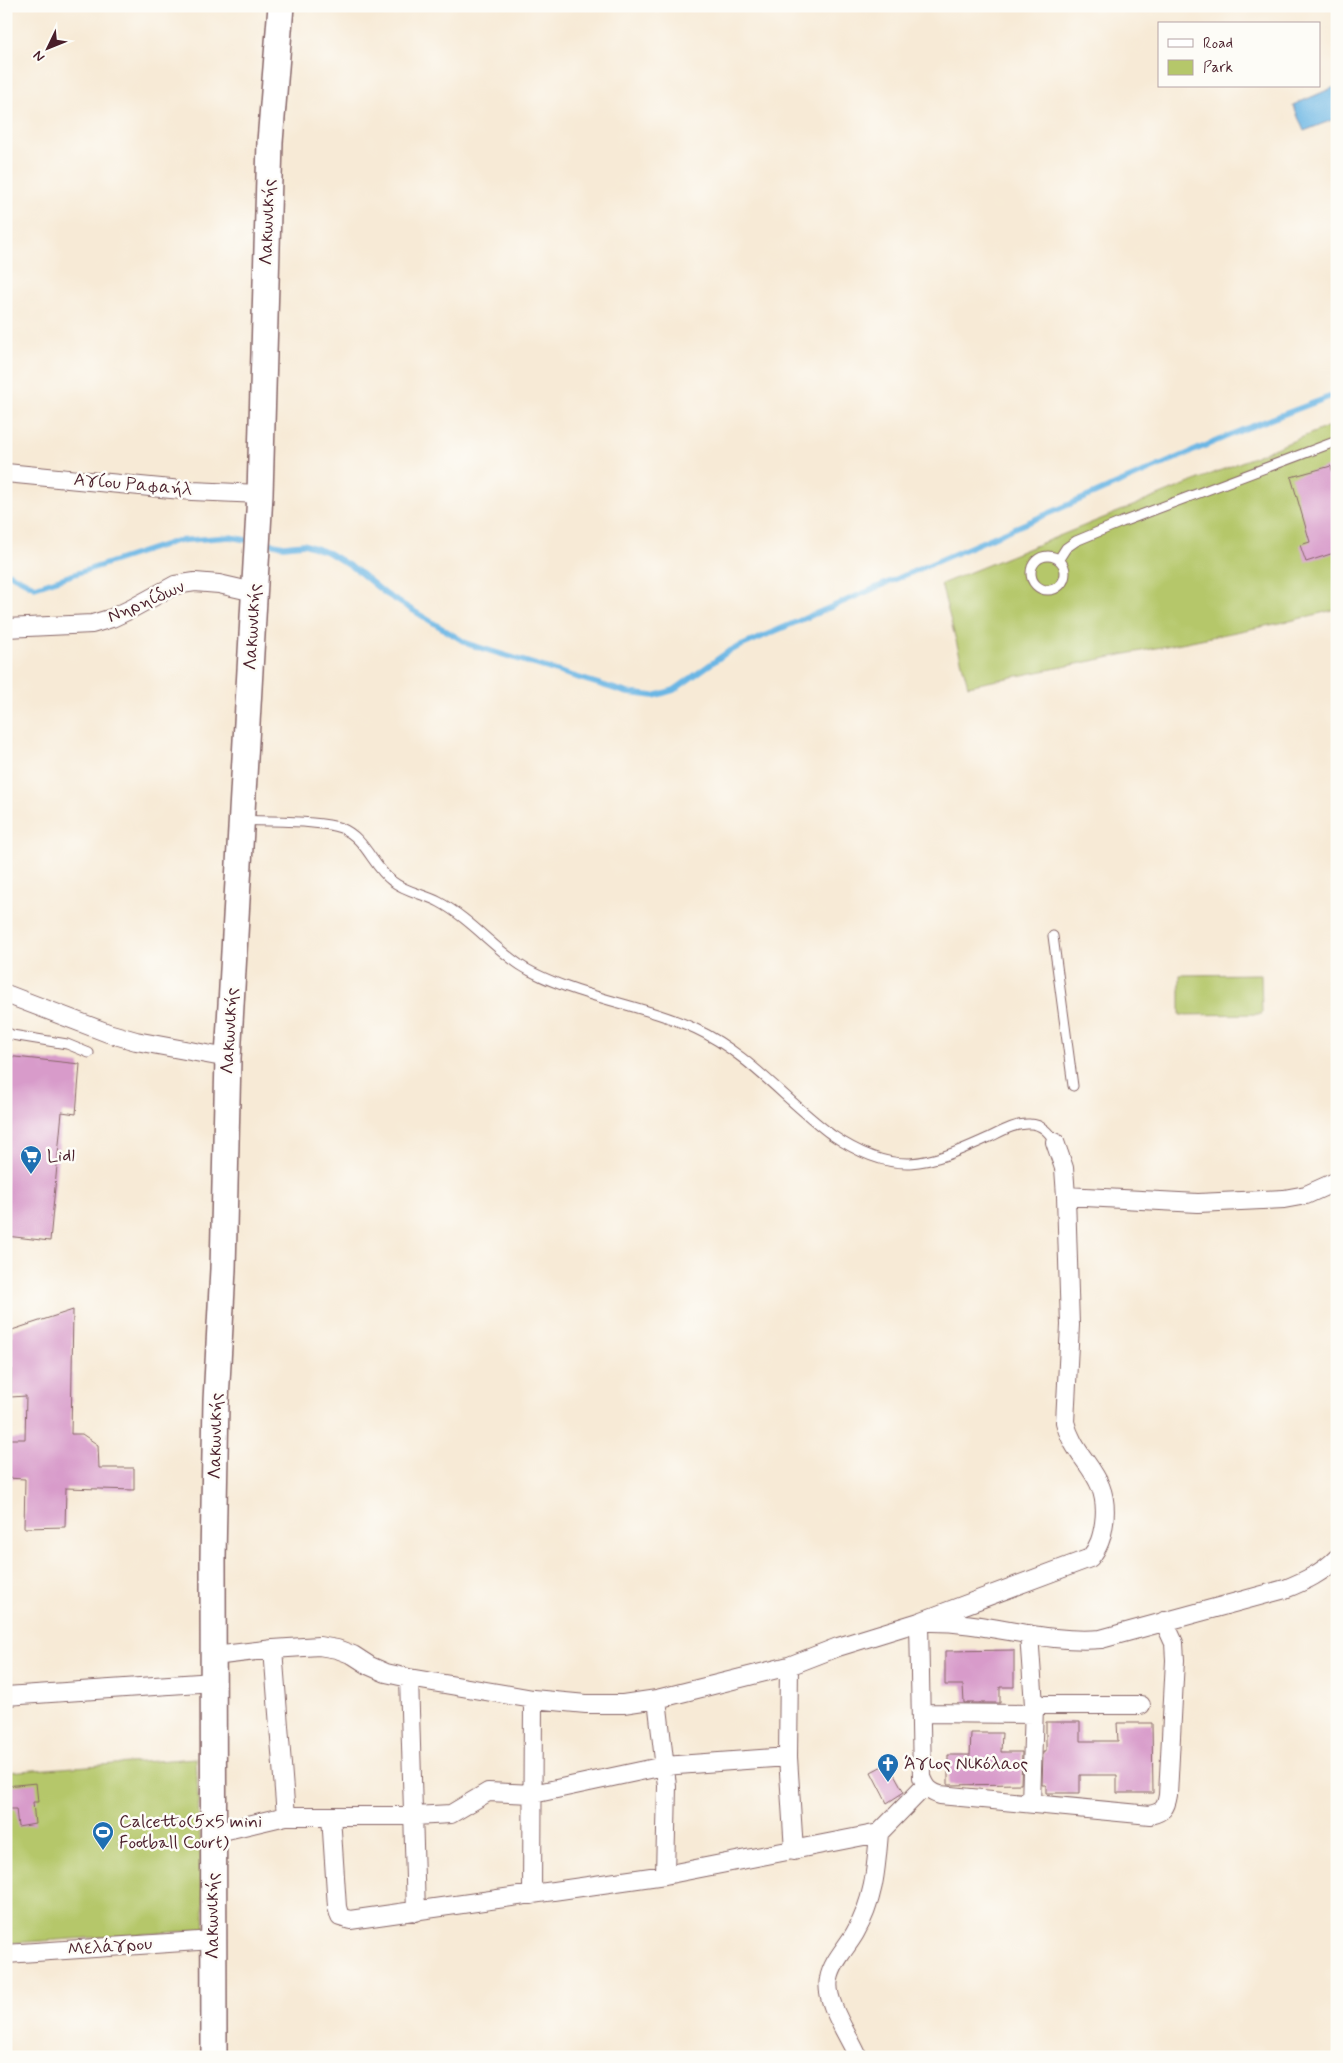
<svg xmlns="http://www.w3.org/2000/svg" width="1343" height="2063" viewBox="0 0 1343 2063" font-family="Mynerve,sans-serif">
<rect width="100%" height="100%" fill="#fdfcf7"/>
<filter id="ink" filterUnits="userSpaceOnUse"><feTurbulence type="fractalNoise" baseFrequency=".02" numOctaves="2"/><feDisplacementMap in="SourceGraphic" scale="10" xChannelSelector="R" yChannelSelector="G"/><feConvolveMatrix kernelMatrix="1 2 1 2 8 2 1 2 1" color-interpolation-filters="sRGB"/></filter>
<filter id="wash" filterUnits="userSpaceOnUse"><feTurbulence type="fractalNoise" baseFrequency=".0096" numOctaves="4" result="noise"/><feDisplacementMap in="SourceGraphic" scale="20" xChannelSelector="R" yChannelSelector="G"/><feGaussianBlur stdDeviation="1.12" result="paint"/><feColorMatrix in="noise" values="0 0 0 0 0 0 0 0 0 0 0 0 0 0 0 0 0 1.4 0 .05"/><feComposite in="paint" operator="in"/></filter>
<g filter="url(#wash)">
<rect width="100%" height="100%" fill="#f7ead6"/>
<!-- green -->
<path fill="#b5c76a" stroke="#80734a" d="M 1337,423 L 1337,609 L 1290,621 L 968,686 L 941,584 Z
M 1261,974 L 1262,1014 L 1180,1015 L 1180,975 Z
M 196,1758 L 205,1930 L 12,1943 L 6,1941 L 6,1772 Z"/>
<!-- water -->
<path fill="#6bb6e4" stroke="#5a6a88" d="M 1337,86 L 1337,118 L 1304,131 L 1293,105 Z"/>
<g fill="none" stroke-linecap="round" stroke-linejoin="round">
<!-- stream -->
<path stroke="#6bb6e4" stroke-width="5.5" d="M 264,542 L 284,546 L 304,544 L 329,553 L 358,571 L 386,594 L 468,644 L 628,693 L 654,696 L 674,690 L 729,651 L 1242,430 L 1337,394
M 6,572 L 35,587 L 176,541 L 230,537 L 252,541"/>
</g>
<g id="blocks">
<!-- building -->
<path fill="#d89bca" d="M 1331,466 L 1337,487 L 1337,552 L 1306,562 L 1300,545 L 1310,542 L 1291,477 Z
M 6,1056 L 80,1064 L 76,1114 L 62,1112 L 50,1241 L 6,1236 Z
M 73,1310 L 71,1434 L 82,1434 L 98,1445 L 99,1468 L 134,1468 L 134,1490 L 66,1488 L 65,1527 L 24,1528 L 25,1479 L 6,1478 L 6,1439 L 25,1439 L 26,1396 L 11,1397 L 12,1330 Z
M 1014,1650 L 1014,1687 L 1000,1687 L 1000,1703 L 964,1703 L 963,1685 L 945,1685 L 945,1651 Z
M 1046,1722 L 1080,1722 L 1080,1741 L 1118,1741 L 1117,1723 L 1152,1723 L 1153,1793 L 1117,1793 L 1117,1775 L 1080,1775 L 1080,1793 L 1046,1793 L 1046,1785 L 1042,1785 L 1043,1752 L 1046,1752 Z
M 971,1733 L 1002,1733 L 1001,1752 L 1022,1752 L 1021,1784 L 948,1785 L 948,1755 L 970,1755 Z
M 888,1763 L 904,1792 L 887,1803 L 871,1772 Z
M 36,1783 L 38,1802 L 33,1802 L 35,1824 L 18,1827 L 16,1809 L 6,1809 L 6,1786 Z"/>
</g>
</g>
<g filter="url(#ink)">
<use href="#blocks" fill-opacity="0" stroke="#876667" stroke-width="1"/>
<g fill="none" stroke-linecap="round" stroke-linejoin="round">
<!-- service casing -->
<g stroke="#876667" stroke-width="11">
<path id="service" d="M1031 573a17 17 0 1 1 34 0a17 17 0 1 1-34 0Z
M 1059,559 L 1066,548 L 1076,541 L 1122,522 L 1337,441
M 243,820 C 268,822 320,820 341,828 C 366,838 372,866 392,881 C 406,892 424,894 439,902 C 469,918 492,946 520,965 C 535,975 551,981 567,987 C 609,1002 655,1010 696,1029 C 748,1053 786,1101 832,1135 C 854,1150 883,1164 910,1163 C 939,1161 965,1148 990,1137 C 1002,1131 1016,1123 1030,1124 C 1042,1124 1049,1133 1055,1142
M 1053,936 L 1073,1086
M 6,1032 L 12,1035 L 67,1044 L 89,1053"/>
</g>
<!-- minor casing -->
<g stroke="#876667" stroke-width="20">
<path id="minor" d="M 6,473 L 192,491 L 260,494
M 6,628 L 92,624 L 112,618 L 131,609 L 175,585 L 195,582 L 219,584 L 254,592
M 6,994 L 108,1033 L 136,1041 L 228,1058
M 1066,1196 L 1198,1203 L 1284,1199 L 1306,1195 L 1337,1181
M 919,1622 L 922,1777 C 926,1788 930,1792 940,1795 L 1150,1815 C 1163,1812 1166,1808 1168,1795 L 1175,1660 L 1174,1643 L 1164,1621
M 929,1622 C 987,1621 1043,1644 1101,1639 L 1285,1589 C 1305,1581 1322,1573 1337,1558
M 1029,1634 L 1034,1705 L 1031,1804
M 273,1649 L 286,1816
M 214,1656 L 273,1649 L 319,1646 L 337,1649 L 353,1655 L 370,1666 L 386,1673 L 409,1678 L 533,1699 L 586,1704 L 623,1704 L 657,1699 L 789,1666 L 838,1647 L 919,1622 L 1090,1558 C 1099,1547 1102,1537 1104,1523 C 1111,1473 1075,1463 1065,1422 L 1070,1325 L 1066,1196 L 1064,1168 L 1055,1142
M 789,1666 L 788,1757 L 794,1851
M 409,1678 L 416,1912
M 6,1696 L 214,1682
M 657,1699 L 667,1786 L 665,1875
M 1034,1705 L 1141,1705
M 922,1713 L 1034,1714
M 331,1816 L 337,1907 L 340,1917 L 350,1920 L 665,1875 L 879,1833 L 925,1786
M 214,1833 L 286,1816 L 414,1816 L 451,1814 L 488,1792 L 533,1794 L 664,1766 L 788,1757
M 532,1895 L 533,1699
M 6,1954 L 213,1940
M 858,2057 C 849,2036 824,2001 829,1979 C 832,1962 847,1947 855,1933 C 874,1900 876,1870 879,1833"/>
</g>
<!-- secondary casing -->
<g stroke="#876667" stroke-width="28">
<path id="secondary" d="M 214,2057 L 213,1558 L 216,1401 L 223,1269 L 228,1058 L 260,494 L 270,142 L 281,6"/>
</g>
<!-- service -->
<use href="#service" stroke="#fff" stroke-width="9"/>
<!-- minor -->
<use href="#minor" stroke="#fff" stroke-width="18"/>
<!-- secondary -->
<use href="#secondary" stroke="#fff" stroke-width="25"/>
</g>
</g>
<!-- icons -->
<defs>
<g id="supermarket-pin" transform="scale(1.125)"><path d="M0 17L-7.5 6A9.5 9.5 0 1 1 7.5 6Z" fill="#1f6fb2" stroke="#fdfcf7"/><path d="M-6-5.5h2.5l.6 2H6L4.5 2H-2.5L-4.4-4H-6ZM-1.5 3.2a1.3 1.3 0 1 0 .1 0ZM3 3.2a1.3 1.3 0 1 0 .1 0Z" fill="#fff"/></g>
<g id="church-pin" transform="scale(1.125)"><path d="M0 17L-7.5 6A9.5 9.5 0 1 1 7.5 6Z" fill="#1f6fb2" stroke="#fdfcf7"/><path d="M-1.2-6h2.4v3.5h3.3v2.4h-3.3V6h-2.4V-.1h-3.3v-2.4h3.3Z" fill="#fff"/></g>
<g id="stadium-pin" transform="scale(1.125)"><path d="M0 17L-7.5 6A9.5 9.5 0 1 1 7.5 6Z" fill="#1f6fb2" stroke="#fdfcf7"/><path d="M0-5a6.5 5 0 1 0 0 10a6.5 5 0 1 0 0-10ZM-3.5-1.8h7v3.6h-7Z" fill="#fff"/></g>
</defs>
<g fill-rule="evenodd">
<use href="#supermarket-pin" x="31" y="1156"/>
<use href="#church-pin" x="888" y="1764"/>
<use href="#stadium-pin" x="103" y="1832"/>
</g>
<g text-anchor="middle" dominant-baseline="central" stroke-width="5" stroke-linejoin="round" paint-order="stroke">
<!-- street labels -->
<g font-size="18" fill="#4a1f2b" stroke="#fdfcf7">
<text transform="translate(268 222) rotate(-88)">Λακωνικής</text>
<text transform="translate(133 485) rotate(5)">Αγίου Ραφαήλ</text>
<text transform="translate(146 602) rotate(-23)">Νηρηίδων</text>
<text transform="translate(253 627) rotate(-87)">Λακωνικής</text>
<text transform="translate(230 1031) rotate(-87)">Λακωνικής</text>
<text transform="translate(216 1436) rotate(-89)">Λακωνικής</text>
<text transform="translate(213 1916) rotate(-90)">Λακωνικής</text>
<text transform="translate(110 1947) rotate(-4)">Μελάγρου</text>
</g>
<!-- poi labels -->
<g font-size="18" fill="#4a1f2b" stroke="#fdfcf7" text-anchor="start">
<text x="47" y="1156">Lidl</text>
<text x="904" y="1764">Άγιος Νικόλαος</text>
<text x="119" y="1822">Calcetto(5x5 mini<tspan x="119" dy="21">Football Court)</tspan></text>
</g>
</g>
<!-- margin -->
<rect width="1343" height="2063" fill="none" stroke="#fdfcf7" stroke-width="25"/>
<!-- legend -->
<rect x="1158" y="22" width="162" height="65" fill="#fdfcf7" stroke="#b5a4a5"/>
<rect x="1168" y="39" width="25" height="8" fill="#ffffff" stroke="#b5a4a5"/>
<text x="1203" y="48" font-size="15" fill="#4a1f2b">Road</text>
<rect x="1168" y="60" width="25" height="15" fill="#b5c76a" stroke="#b5a4a5"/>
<text x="1203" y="72" font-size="15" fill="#4a1f2b">Park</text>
<!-- north arrow -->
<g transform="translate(48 48) rotate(227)" stroke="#fdfcf7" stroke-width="4" paint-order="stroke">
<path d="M0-4L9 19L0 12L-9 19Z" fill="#4a1f2b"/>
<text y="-8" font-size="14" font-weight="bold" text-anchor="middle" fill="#4a1f2b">N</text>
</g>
</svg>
